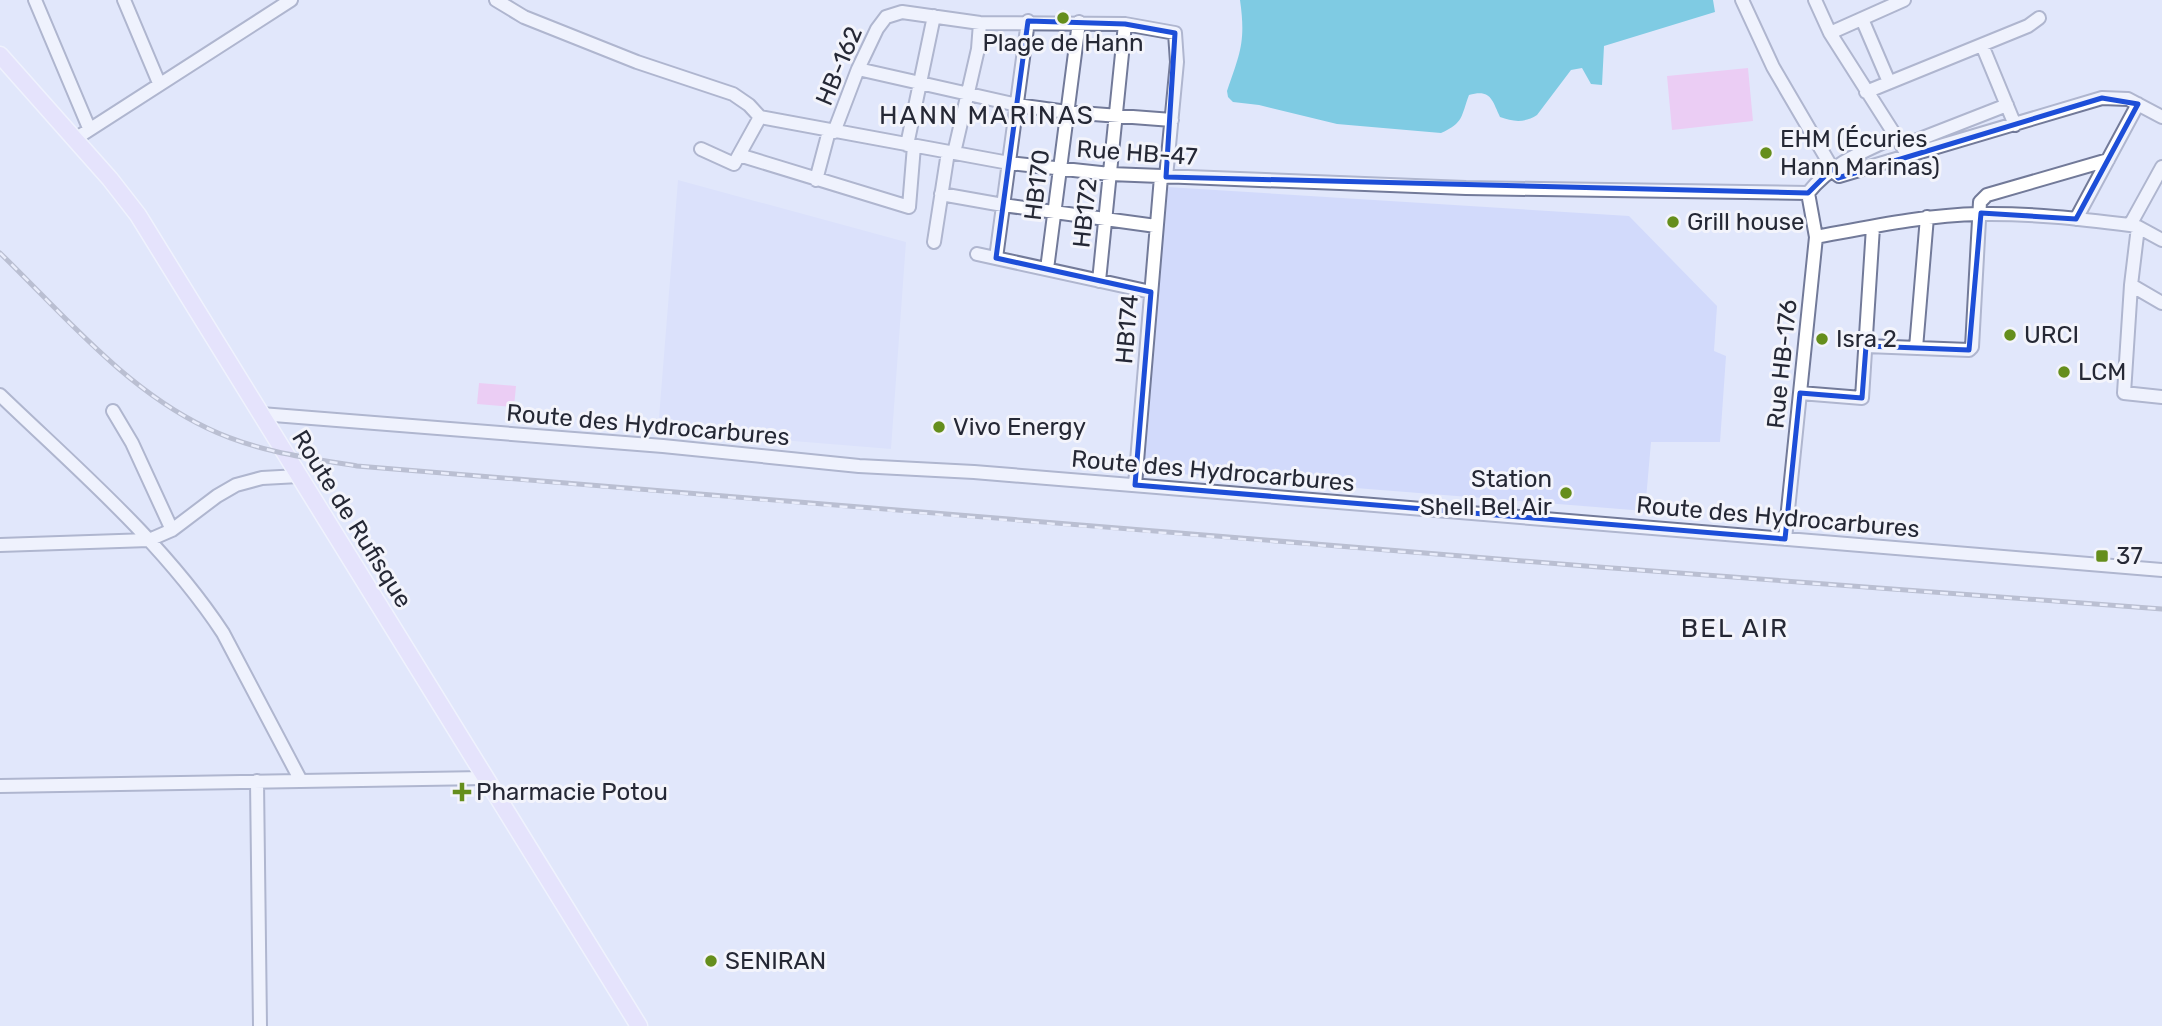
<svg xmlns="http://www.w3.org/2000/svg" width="2162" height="1026" viewBox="0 0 2162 1026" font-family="Rubik,sans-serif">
<rect width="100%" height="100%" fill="#e1e7fb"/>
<!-- built -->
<path fill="#d2dafb" d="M 678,180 L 906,242 L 891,449 L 658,430 Z
M 1167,187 L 1629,216 L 1717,306 L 1714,351 L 1726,356 L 1720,442 L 1651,442 L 1645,511 L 1168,473 L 1142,468 Z"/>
<!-- green -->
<path fill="#f6aeeb" d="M 1748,68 L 1753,121 L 1672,130 L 1667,76 Z
M 479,383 L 516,386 L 514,407 L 477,404 Z"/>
<!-- water -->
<path fill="#08a9c6" d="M 1240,0 L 1713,0 L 1715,12 L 1604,46 L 1602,85 L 1591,84 L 1582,68 L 1571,70 L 1537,115 C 1525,123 1513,122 1500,117 C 1492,100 1491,89 1469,95 C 1461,116 1464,123 1441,133 L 1337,124 L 1259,105 L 1233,102 L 1228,97 L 1227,91 C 1240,53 1246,42 1240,0 Z"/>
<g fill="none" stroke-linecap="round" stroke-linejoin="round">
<!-- minor casing -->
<g stroke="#727a99" stroke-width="16">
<path id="minor" d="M 35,0 L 89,128
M 124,0 L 159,83
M 496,0 L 524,17 L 637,62 L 733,94 L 749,105 L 760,117 L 1009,163 L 1110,174 L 1466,188 L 1808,193
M 1742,0 L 1773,67 L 1835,173 L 1839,176 L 2102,98 L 2128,99 L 2162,117
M 1815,0 L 1830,33 L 1909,157
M 1862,19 L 1889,82
M 1830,33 L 1904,0
M 1982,45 L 2015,125
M 858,69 L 1017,105 L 1067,112 L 1172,120
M 1866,92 L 2028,26 L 2039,18
M 834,132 L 858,69 L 877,29 L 886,17 L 902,12 L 980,23 L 1125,24 L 1175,33 L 1177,62 L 1166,177
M 75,139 L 291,0
M 907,145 L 934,16
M 1902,146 L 2007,105
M 701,149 L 734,164 L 760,117
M 954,153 L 978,49 L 980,23
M 739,155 L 909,207 L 914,146
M 816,180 L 829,131
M 1808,193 C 1831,164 1862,152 1895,137
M 941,194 L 1003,205 L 1156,226
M 2076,219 L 2138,104
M 2130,225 L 2162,167
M 2138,227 L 2131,285 L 2124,393 L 2162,397
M 1816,237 C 1870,227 1925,215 1980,214 C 2030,213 2081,219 2130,225 L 2138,227 L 2162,240
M 934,242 L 948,152
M 977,254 L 1151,292
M 996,258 L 1028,21
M 1047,269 L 1079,22
M 1099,281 L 1125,24
M 2131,285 L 2162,303
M 1866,346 L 1969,350 L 1972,347 L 1980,202 L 1987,195 L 2108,160
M 1916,348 L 1927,217
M 1800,393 L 1862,398 L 1873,227
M 0,395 C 78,470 163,542 223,633 L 301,781
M 113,411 L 132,443 L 172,530
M 261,414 L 663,446 L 859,466 L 974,472 L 2162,570
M 1135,485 L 1161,177
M 1785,539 L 1816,237 L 1808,193
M 0,545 L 149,540 L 172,530 L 217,496 L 236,485 L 262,478 L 299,476
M 257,781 L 260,1026
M 0,786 L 484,778"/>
</g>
<!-- major casing -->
<g stroke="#fff" stroke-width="19">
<path id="major" d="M 0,55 L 110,179 L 138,215 L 639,1026"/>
</g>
<!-- minor -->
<use href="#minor" stroke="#fff" stroke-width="12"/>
<!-- major -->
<use href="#major" stroke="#e9ddfc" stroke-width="16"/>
<!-- rail casing -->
<g stroke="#898e9f" stroke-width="5">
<path id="rail" d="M 0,253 C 64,315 125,389 207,428 C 254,451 307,458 357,466 C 959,517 1560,566 2162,609"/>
</g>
<!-- rail -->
<use href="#rail" stroke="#f3f4fb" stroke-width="2.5" stroke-dasharray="8" stroke-linecap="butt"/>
</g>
<!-- marked area -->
<path d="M0 0H2162V1026H0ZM 1028,21 L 1125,24 L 1175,33 L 1166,177 L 1808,193 L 1833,168 L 1838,178 L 2102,98 L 2138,104 L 2076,219 L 1981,213 L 1969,350 L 1866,346 L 1862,398 L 1800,393 L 1785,539 L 1135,485 L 1151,292 L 996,258 Z" fill="#e1e7fb" fill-opacity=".55" fill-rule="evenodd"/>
<path fill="none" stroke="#1d4ed8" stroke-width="5" stroke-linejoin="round" d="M 1028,21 L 1125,24 L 1175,33 L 1166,177 L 1808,193 L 1833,168 L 1838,178 L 2102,98 L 2138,104 L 2076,219 L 1981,213 L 1969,350 L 1866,346 L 1862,398 L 1800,393 L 1785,539 L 1135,485 L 1151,292 L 996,258 Z"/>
<!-- markers -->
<g fill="#658e1c" stroke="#f3f4fb" stroke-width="2.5">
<circle cx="1063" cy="18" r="7"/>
<circle cx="1766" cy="153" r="7"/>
<circle cx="1673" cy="222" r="7"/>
<circle cx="2010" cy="335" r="7"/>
<circle cx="1822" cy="339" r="7"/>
<circle cx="2064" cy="372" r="7"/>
<circle cx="939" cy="427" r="7"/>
<circle cx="1566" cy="493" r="7"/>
<rect x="2095" y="549" width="14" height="14" rx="3.5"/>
<path d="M458.5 781.5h7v7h7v7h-7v7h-7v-7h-7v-7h7z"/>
<circle cx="711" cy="961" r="7"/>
</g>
<g text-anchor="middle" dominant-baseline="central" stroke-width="6" stroke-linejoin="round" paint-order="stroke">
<!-- poi labels -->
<g font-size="24" fill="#252835" stroke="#f3f4fb" text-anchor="start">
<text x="1063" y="43" text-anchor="middle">Plage de Hann</text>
<text x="1780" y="139">EHM (Écuries<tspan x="1780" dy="28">Hann Marinas)</tspan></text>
<text x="1687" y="222">Grill house</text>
<text x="2024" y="335">URCI</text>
<text x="1836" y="339">Isra 2</text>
<text x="2078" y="372">LCM</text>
<text x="953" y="427">Vivo Energy</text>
<text x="1552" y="479" text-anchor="end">Station<tspan x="1552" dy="28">Shell Bel Air</tspan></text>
<text x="2116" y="556">37</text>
<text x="476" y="792">Pharmacie Potou</text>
<text x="725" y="961">SENIRAN</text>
</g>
<!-- street labels -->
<g font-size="24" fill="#252835" stroke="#f3f4fb">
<text transform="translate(839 66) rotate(-67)">HB-162</text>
<text transform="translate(1137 153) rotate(4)">Rue HB-47</text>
<text transform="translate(1037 185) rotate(-83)">HB170</text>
<text transform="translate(1085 213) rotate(-84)">HB172</text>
<text transform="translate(1127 329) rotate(-85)">HB174</text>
<text transform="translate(1782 364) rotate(-84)">Rue HB-176</text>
<text transform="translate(648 425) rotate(5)">Route des Hydrocarbures</text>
<text transform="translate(1213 471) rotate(5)">Route des Hydrocarbures</text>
<text transform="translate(1778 517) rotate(5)">Route des Hydrocarbures</text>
<text transform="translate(352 519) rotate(58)">Route de Rufisque</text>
</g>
<!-- neighbourhood labels -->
<g font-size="26" letter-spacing="2" fill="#252835" stroke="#f3f4fb">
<text x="987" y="115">HANN MARINAS</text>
<text x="1735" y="628">BEL AIR</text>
</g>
</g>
</svg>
